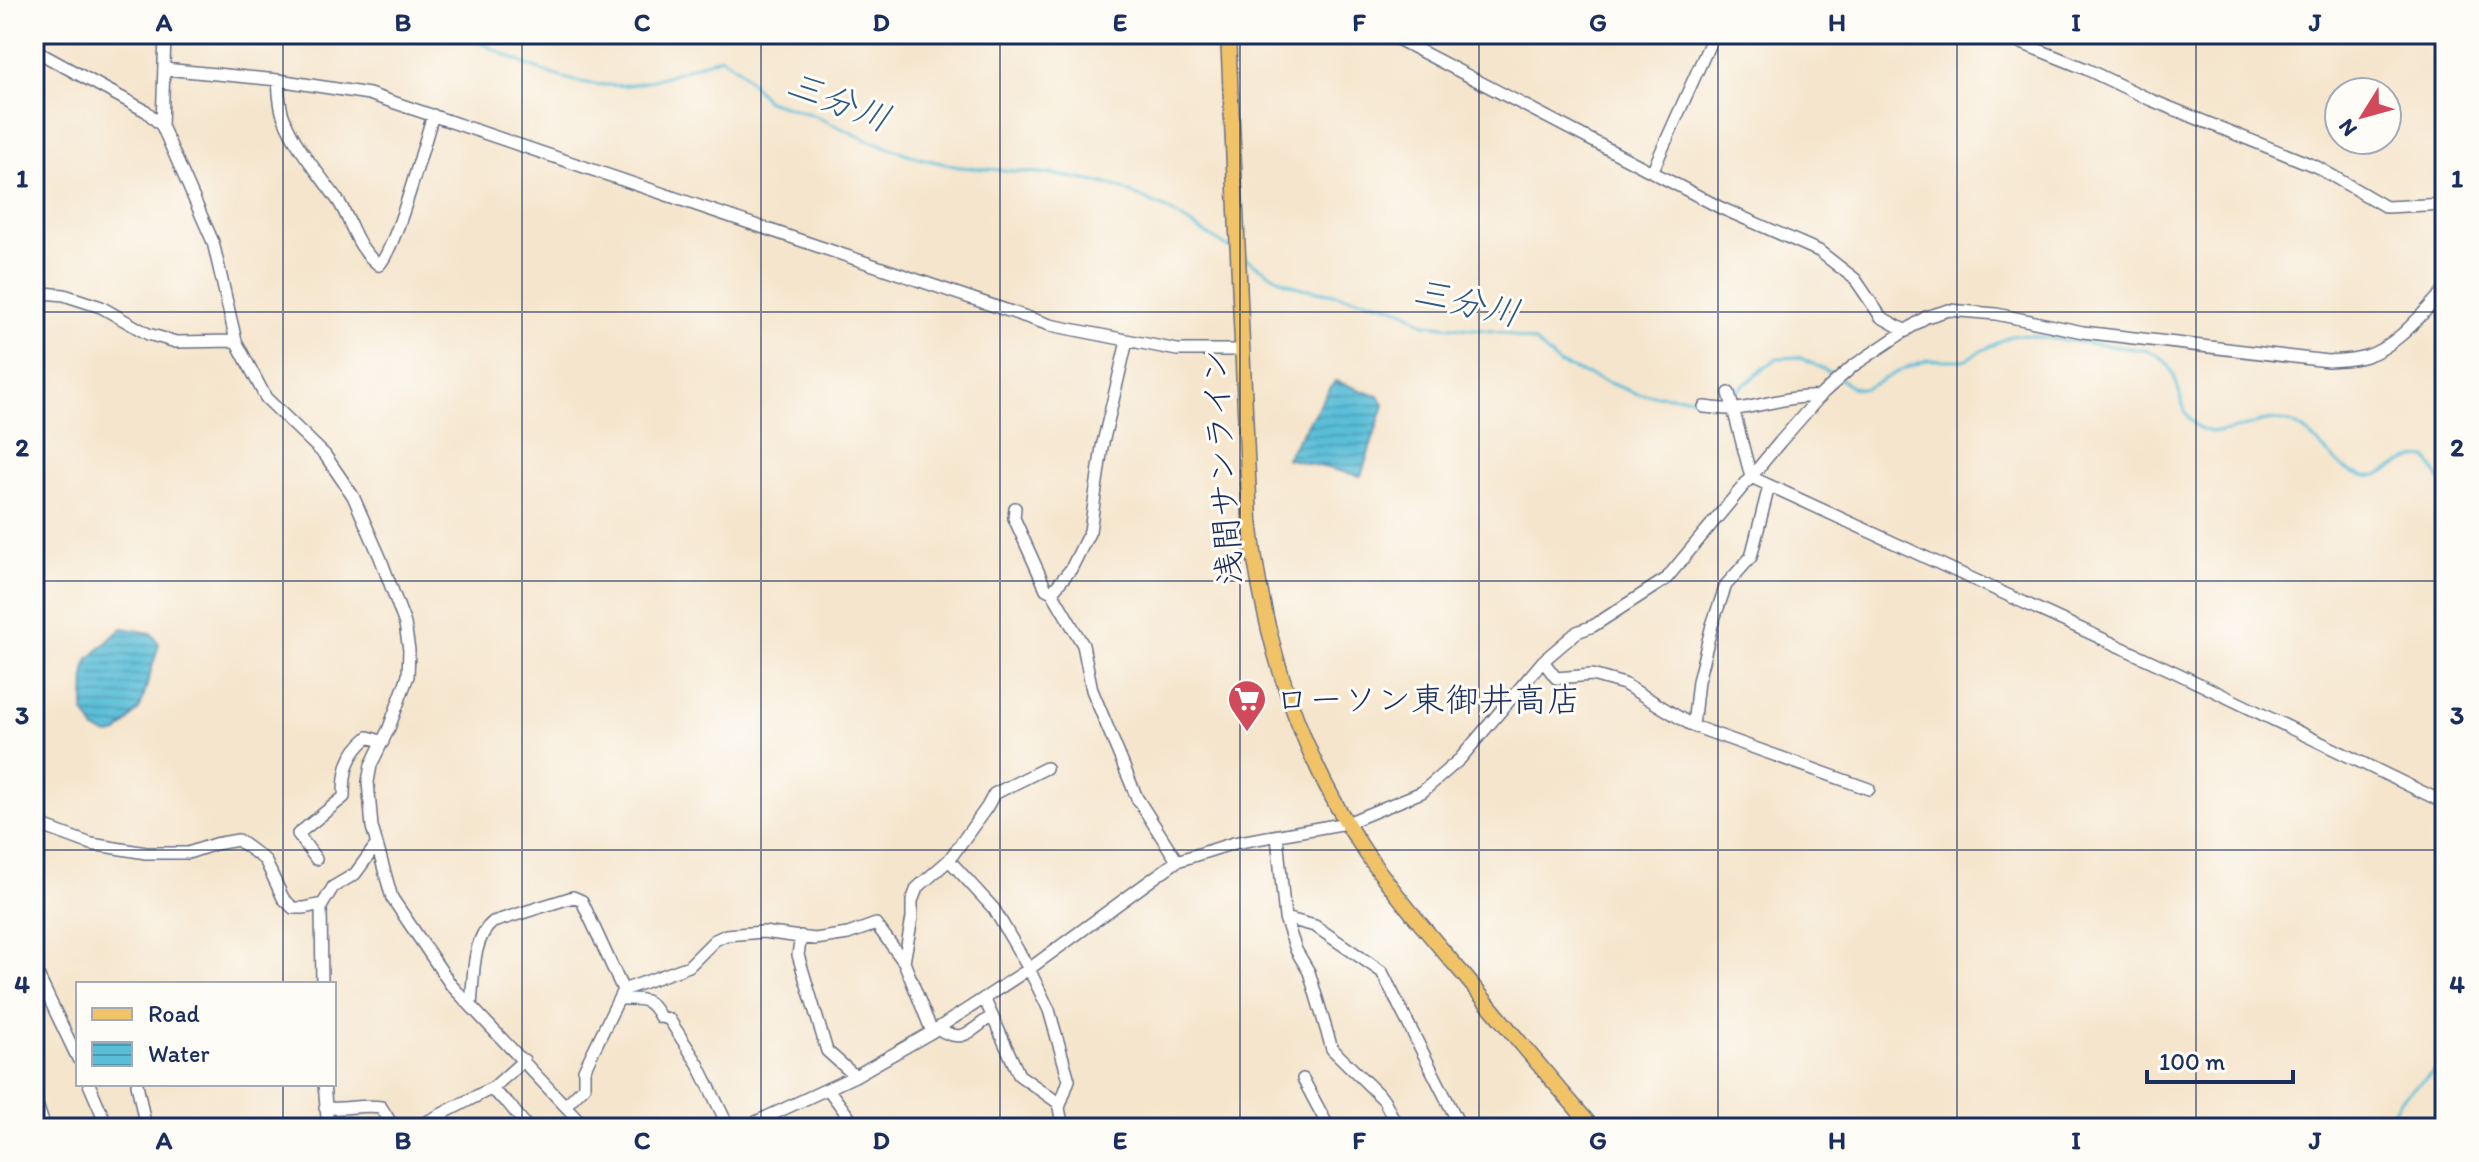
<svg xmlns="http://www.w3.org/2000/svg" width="2479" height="1162" viewBox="0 0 2479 1162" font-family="Itim,'Klee One',sans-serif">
<defs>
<pattern id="water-rules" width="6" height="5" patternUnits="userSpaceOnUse" patternTransform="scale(2)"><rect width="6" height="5" fill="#5abed8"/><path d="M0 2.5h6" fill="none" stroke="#4a9bb2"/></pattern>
</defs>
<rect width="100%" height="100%" fill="#fdfcf7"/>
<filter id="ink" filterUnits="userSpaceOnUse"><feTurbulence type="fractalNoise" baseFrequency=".0125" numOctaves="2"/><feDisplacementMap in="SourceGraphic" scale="16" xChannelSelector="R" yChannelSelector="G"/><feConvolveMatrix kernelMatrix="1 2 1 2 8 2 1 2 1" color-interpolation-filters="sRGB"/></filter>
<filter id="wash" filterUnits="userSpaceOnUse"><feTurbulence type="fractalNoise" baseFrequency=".006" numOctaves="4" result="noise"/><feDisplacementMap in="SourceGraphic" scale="32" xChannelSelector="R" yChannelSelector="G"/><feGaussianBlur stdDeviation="1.8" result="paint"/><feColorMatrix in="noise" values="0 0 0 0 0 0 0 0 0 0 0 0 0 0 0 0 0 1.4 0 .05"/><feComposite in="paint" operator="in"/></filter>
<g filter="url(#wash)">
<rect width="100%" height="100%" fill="#f5e5cc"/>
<!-- water -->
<path fill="url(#water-rules)" stroke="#3a769b" stroke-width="2" d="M 1335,381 L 1378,396 L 1384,405 L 1361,476 L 1286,458 Z
M 122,628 L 151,633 L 159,644 L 140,708 L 118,733 L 109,735 L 95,730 L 84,712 L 85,670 L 89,659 Z"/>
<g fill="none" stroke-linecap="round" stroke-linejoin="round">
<!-- stream -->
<path stroke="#5abed8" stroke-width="3" d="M 465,34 C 516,62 584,97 645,82 C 671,76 696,65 721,57 L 740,70 L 767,101 L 813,115 L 867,140 L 919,158 L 959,167 L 1052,174 L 1113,185 L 1165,208 L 1234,251
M 1244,258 L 1283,281 L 1302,288 L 1381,303 L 1405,311 L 1425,324 L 1501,332 L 1535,342 L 1559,364 L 1638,394 L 1717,399 L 1725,397
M 1841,379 L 1851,387 L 1865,389 L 1905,368 L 1927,360 L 1964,360 L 2010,336 L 2023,335 L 2143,350 C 2191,358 2168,416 2204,430 C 2230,439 2257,416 2283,421 C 2317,427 2329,470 2363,476 C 2387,480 2402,453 2427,458 L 2445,488
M 1733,394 L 1777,358 L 1799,357 L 1835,375
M 2382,1128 L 2400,1100 L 2445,1062"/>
</g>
</g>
<g filter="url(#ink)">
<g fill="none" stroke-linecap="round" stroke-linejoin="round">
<!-- minor casing -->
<g stroke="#676f84" stroke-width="14">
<path id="minor" d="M 165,34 L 162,126 L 213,242 L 236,341 L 266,398 L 325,455 L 353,496 L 380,557 L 405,624 L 409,650 L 408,676 L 389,728 L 371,765 L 368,782 L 372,827 L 392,898 L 451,985 L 586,1128
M 1388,34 L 1721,208 L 1819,251 L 1855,279 L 1881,317 L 1906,331
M 1999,34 L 2086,69 L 2151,100 L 2317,167 L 2386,207 L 2445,204
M 34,50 L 146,111 L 162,126
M 164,69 L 278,80 L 369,94 L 1050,325 L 1177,350 L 1243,350
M 278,80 C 279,92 279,107 284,118 C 296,149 320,174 339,202 C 353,225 356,248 379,265 C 396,249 424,143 433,115
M 1652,172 L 1714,34
M 34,292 L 64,295 L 101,307 L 148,334 L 176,342 L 236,341
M 1729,393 L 1751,477 L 2179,674 L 2445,803
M 1704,407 C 1715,408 1726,410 1737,409 C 1766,405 1792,395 1820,397
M 1015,508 L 1014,518 L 1046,589 L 1052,592 L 1083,645 L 1092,690 L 1137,798 L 1177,861
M 1052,592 L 1071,569 L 1090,531 L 1102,447 L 1127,341
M 1543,661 L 1556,678 L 1592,675 L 1624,684 L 1693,726 L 1869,789
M 1693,726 L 1698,681 L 1712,625 L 1726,585 L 1751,557 L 1769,486
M 34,823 L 91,844 L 146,853 L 188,853 L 215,844 L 238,840 L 265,860 L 283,898 L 293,908 L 304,908 L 322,904
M 1277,836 L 1285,918 L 1296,950 L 1309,972 L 1332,1049 L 1384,1100 L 1398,1128
M 316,859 L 298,834 L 344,797 C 344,770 347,755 368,737 L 383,742
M 949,860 L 994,909 L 1029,969 L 1049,1010 L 1069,1080 L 1059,1108 L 1063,1128
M 1285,918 L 1315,926 L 1382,972 L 1461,1128
M 801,936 L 798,955 L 827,1051 L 855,1076
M 904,962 L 912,918 L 912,901 L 917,888 L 949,860 L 987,807 L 994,794 L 1046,768
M 34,967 L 78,1059
M 322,984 L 321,907 L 333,887 L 355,874 L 377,844
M 984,998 L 1019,1075 L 1060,1104
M 619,999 C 641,999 649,996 660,1017 L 669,1019 L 698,1064 L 729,1128
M 471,1005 C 474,979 471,939 493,922 L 573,897 L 582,901 L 623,990
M 937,1028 C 964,1045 969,1031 992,1016
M 1303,1079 L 1329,1128
M 89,1084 L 108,1128
M 137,1084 L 146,1128
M 324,1084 L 328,1128
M 490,1089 L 508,1103 L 528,1128
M 828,1089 L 857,1128
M 34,1096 L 45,1128
M 566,1105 L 584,1087 L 584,1070 L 623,990 L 689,966 L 715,940 L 726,935 L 763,932 L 815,939 L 848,934 L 876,924 L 904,962 L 932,1032
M 325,1108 C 344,1110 362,1104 381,1107 L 394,1128
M 415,1128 L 494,1087 L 524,1060
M 743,1128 L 855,1076 L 932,1032 L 1029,969 L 1177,861 L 1234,843 L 1347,823 L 1422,792 L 1460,759 L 1543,661 L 1577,632 L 1593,626 L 1666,579 L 1780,442 L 1823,393 L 1853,366 L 1926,317 L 1949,310 L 1996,314 L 2083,332 L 2328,361 C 2340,360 2354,360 2366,356 C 2397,347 2423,312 2445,290"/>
</g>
<!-- major casing -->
<g stroke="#676f84" stroke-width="17">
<path id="major" d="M 1228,34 L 1250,520 C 1262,637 1300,758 1368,856 C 1397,897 1430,936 1463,974 C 1506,1026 1549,1077 1593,1128"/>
</g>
<!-- minor -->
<use href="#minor" stroke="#fff" stroke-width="11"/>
<!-- major -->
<use href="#major" stroke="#f1c369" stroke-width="14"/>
</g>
</g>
<!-- grid -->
<path fill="none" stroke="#1b2f5e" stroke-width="2" stroke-opacity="0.55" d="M 283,34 L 283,984M 522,34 L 522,1128M 761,34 L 761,1128M 1000,34 L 1000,1128M 1240,34 L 1240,1128M 1479,34 L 1479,1128M 1718,34 L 1718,1128M 1957,34 L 1957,1128M 2196,34 L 2196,1128M 34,312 L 2445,312M 34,581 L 2445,581M 34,850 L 2445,850M 283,1084 L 283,1128"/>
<!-- icons -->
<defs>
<g id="supermarket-pin" transform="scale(2)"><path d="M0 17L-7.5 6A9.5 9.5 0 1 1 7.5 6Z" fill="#d1495b" stroke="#fdfcf7"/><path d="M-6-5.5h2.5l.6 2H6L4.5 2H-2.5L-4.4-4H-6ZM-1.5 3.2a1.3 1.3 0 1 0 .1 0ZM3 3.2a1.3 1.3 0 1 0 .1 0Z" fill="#fff"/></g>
</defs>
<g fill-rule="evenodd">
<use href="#supermarket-pin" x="1247" y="699"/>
</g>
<g text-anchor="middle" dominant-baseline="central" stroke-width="6" stroke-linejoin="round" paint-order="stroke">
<!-- street labels -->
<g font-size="34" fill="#1b2f5e" stroke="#fdfcf7">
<text transform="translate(1222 467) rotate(-94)">浅間サンライン</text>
</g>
<!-- poi labels -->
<g font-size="34" fill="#1b2f5e" stroke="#fdfcf7" text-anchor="start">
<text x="1275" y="699">ローソン東御井高店</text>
</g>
<!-- water labels -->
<g font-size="36" font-style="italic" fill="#2e5a83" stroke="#fdfcf7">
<text transform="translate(839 101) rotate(21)">三分川</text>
<text transform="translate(1467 302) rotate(13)">三分川</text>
</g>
</g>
<!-- margin -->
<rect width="2479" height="1162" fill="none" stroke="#fdfcf7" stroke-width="88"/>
<!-- legend -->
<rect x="76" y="982" width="260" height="104" fill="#fdfcf7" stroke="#a3aaba" stroke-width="2"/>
<rect x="92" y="1008" width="40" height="12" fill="#f1c369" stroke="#a3aaba" stroke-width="2"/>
<text x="148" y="1022" font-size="24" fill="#1b2f5e">Road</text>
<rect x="92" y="1042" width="40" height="24" fill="url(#water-rules)" stroke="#a3aaba" stroke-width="2"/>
<text x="148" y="1062" font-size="24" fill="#1b2f5e">Water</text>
<!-- north arrow -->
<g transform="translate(2363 116) rotate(233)"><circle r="38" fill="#fdfcf7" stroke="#a3aaba" stroke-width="2"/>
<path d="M0-6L14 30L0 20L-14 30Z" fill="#d1495b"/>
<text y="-12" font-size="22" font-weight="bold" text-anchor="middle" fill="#1b2f5e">N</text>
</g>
<!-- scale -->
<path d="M2147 1070v12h146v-12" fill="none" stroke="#1b2f5e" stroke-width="4"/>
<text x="2159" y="1070" font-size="24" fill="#1b2f5e" stroke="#fdfcf7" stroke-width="6" paint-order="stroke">100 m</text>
<rect x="44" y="44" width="2391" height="1074" fill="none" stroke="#1b2f5e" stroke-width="3"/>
<g font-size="26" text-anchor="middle" font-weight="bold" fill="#1b2f5e">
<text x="164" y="31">A</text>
<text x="403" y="31">B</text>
<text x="642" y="31">C</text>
<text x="881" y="31">D</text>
<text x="1120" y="31">E</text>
<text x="1359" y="31">F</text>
<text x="1598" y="31">G</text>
<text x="1837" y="31">H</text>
<text x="2076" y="31">I</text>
<text x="2315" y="31">J</text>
<text x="22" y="187">1</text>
<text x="2457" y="187">1</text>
<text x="22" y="456">2</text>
<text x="2457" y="456">2</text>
<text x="22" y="724">3</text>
<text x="2457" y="724">3</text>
<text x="22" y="993">4</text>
<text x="2457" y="993">4</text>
<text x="164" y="1149">A</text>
<text x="403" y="1149">B</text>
<text x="642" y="1149">C</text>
<text x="881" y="1149">D</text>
<text x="1120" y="1149">E</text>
<text x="1359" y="1149">F</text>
<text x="1598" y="1149">G</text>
<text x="1837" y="1149">H</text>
<text x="2076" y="1149">I</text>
<text x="2315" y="1149">J</text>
</g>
</svg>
